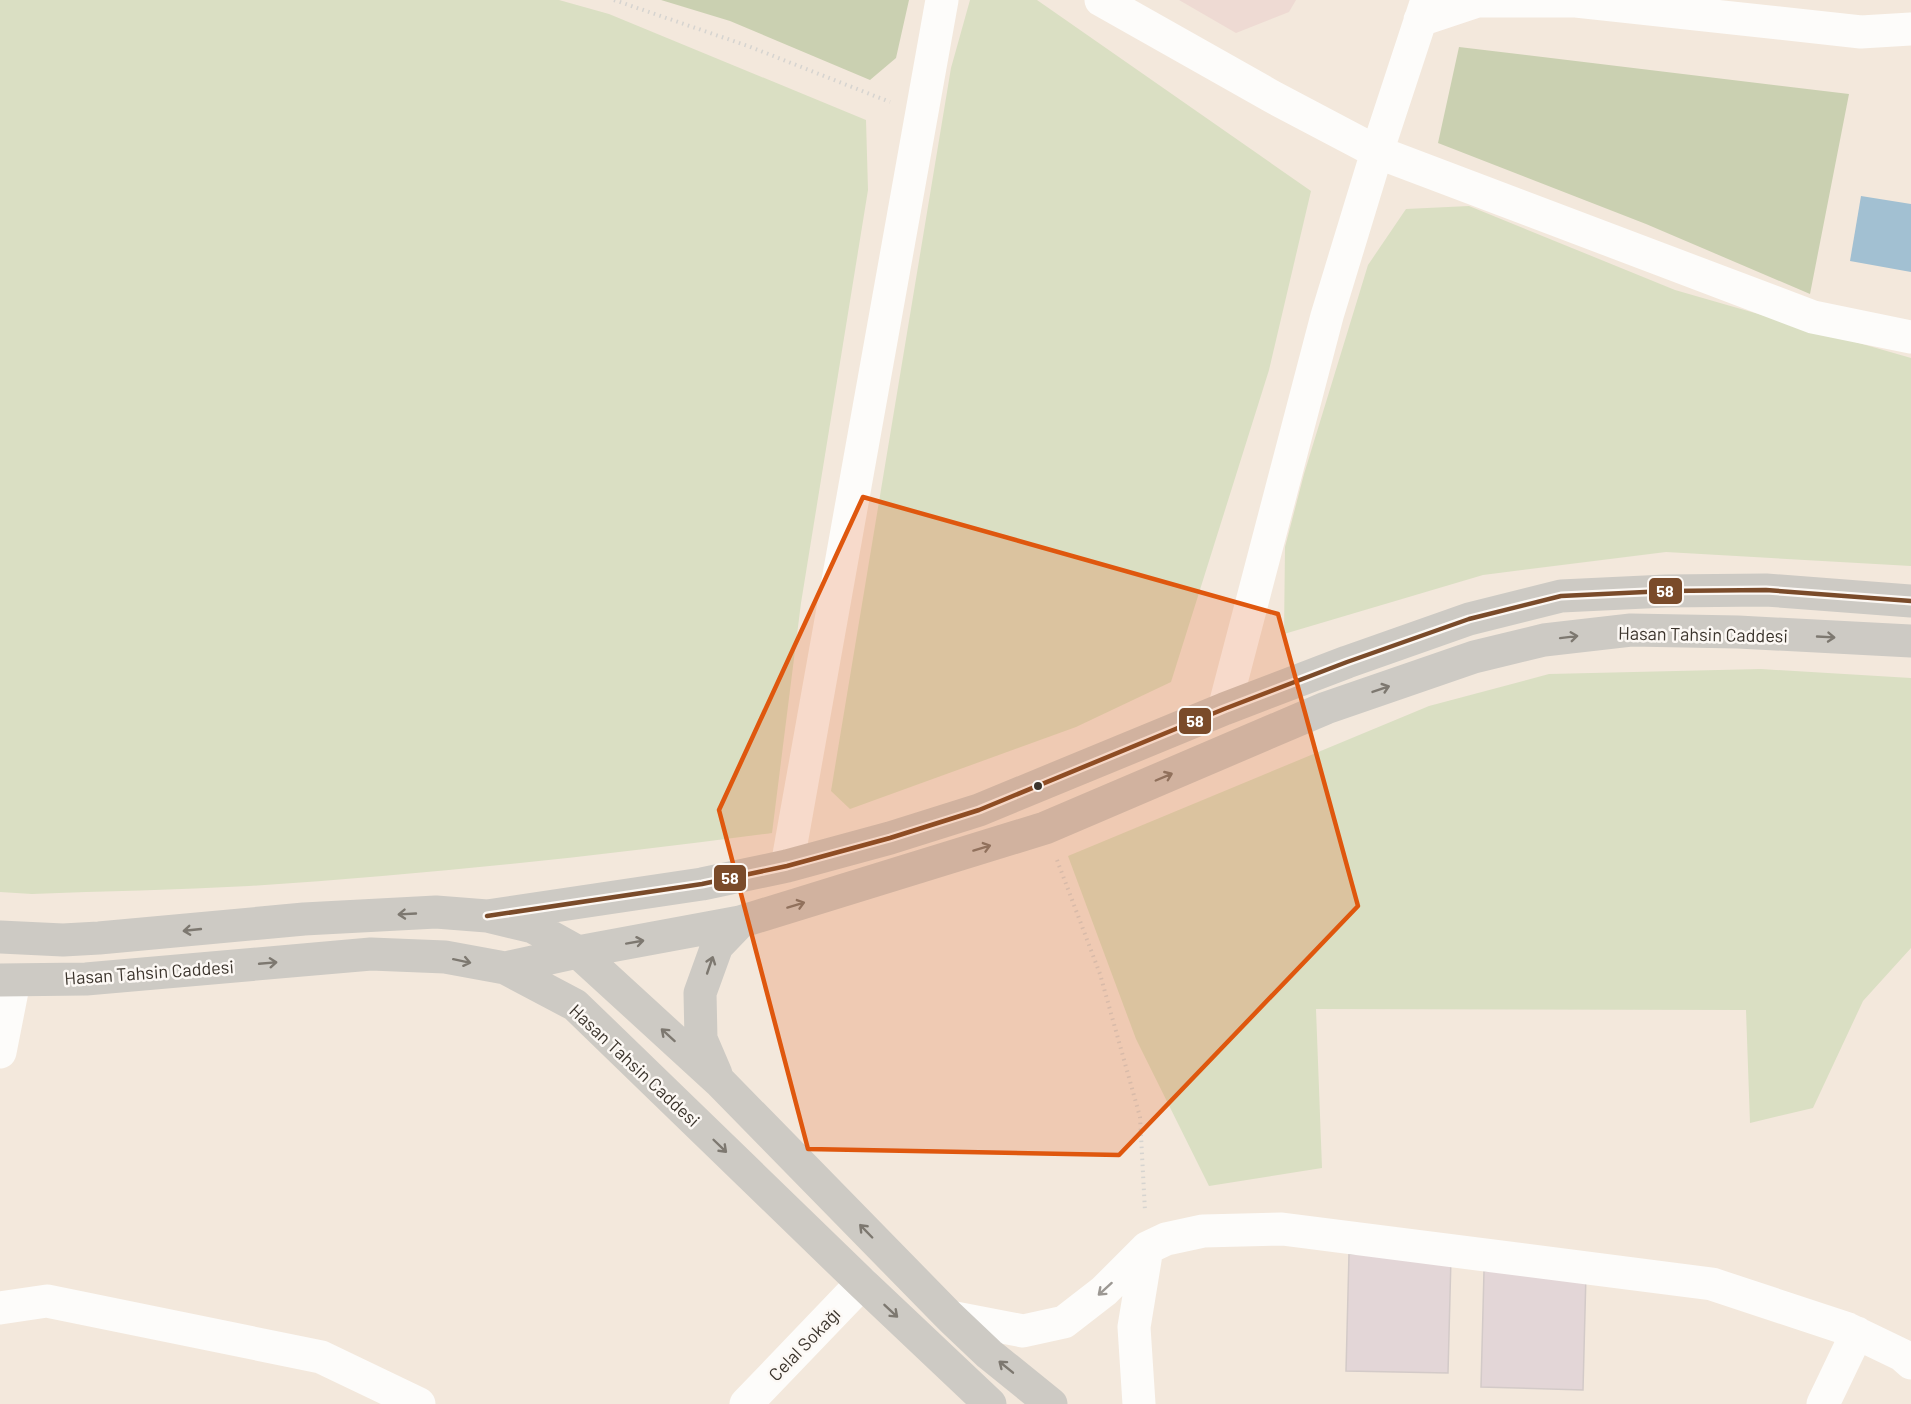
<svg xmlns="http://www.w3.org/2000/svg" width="1911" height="1404" viewBox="0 0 1911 1404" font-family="Barlow,sans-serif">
<rect width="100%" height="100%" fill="#f3e8dc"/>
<!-- industrial -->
<path fill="#eedad3" d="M 1179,0 L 1296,0 L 1289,12 L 1236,33 Z"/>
<!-- green -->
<path fill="#dadfc3" d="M 0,0 L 559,0 L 609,14 L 866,120 L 868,190 L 801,603 L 772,833 C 598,856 424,875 249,886 C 177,890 104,891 32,894 L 0,892 Z
M 970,0 L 1037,0 L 1311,191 L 1269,370 L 1171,682 L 1076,727 L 850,809 L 831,791 L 951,68 Z
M 1469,206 L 1675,290 L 1911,358 L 1911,566 L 1666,552 L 1483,575 L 1284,634 L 1285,547 L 1304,474 L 1368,265 L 1406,209 Z
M 1761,669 L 1911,678 L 1911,948 L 1863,1001 L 1813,1108 L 1750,1123 L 1746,1010 L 1316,1009 L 1322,1168 L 1209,1186 L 1136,1039 L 1068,856 L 1429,706 L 1549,674 Z"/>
<!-- forest -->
<path fill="#cad0b1" d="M 661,0 L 909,0 L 896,58 L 870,80 L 730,21 Z
M 1459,47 L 1849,94 L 1810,294 L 1646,224 L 1438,143 Z"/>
<!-- water -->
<path fill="#a2c0d2" d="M 1861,196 L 1911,204 L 1911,272 L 1850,261 Z"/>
<!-- building -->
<path fill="#e3d6d7" stroke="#d3cac8" stroke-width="1.5" d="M 1349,1254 L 1451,1257 L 1448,1373 L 1346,1371 Z
M 1484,1271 L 1586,1273 L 1583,1390 L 1481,1387 Z"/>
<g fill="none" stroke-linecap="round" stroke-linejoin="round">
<!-- path -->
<path stroke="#d6d4d0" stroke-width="4" stroke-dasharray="1.5 4.5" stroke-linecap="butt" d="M 614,0 L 748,46 L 890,102
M 1057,860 L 1100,974 L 1140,1117 L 1145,1211"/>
<!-- minor -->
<path stroke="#fdfcfa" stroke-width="33" d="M 1101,0 L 1271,96 L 1377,152 L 1813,317 L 1911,337
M 1420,20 L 1477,1 L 1576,1 L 1861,32 L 1911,29
M 1224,709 L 1327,316 L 1377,152 L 1427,0
M 787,866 L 942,0
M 0,1052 L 14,981
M 0,1308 L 47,1301 L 321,1357 L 419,1404
M 950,1317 L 1023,1331 L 1064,1322 L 1104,1291 L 1147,1248 L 1166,1239 L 1203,1231 L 1282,1229 L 1712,1284 L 1848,1329 L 1902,1355 L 1911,1363
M 746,1404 L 862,1283
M 1139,1404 L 1134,1327 L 1147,1248
M 1823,1404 L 1857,1333"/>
<!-- secondary -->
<path stroke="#cdcac4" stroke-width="33" d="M 487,916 L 702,884 L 787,866 L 890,838 L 979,810 L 1224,709 L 1347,662 L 1469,619 L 1561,596 L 1666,591 L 1766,590 L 1911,601
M 0,937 L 63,940 L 99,938 L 304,919 L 436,912 L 487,916 L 533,927 L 578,952 L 719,1081 L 950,1317 L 989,1354 L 1051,1404
M 505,968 L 578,952 L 740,922 L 1045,828 L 1326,708 L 1474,657 L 1544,640 L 1631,630 L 1738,632 L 1911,641
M 0,980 L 86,979 L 371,954 L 445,957 L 505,968 L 575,1005 L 862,1283 L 990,1404
M 716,1074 L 701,1039 L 700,993 L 717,946 L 740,922"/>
<!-- bus-1 casing -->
<g stroke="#fcf8f4" stroke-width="9">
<path id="bus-1" d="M 487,916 L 702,884 L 787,866 L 890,838 L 979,810 L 1224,709 L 1347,662 L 1469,619 L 1561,596 L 1666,591 L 1766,590 L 1911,601"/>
</g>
<!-- bus-1 -->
<use href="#bus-1" stroke="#7a4b2a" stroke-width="4.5"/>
</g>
<!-- one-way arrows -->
<defs><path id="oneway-shaft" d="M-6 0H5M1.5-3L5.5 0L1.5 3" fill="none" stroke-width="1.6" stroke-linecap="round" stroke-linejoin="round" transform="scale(1.5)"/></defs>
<g stroke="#7d7870">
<use href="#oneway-shaft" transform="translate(1569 637) rotate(-7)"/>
<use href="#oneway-shaft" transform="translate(1826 637) rotate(3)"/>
<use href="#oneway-shaft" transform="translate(1381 689) rotate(-19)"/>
<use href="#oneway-shaft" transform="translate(1164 777) rotate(-23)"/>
<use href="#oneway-shaft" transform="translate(982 848) rotate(-17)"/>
<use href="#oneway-shaft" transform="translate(796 905) rotate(-17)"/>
<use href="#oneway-shaft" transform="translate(407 914) rotate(177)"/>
<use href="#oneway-shaft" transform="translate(192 930) rotate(174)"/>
<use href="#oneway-shaft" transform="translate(635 942) rotate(-10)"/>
<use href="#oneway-shaft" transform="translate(462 961) rotate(12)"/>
<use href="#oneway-shaft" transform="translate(268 963) rotate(-5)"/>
<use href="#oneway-shaft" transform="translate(710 965) rotate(-71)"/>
<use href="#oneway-shaft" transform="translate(668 1035) rotate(-138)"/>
<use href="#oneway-shaft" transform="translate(720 1146) rotate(44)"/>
<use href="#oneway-shaft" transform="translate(866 1231) rotate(-134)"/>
<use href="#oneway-shaft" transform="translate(891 1311) rotate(43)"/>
<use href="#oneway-shaft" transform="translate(1006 1367) rotate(-141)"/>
</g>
<use stroke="#9c9893" href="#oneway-shaft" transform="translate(1105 1289) rotate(138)"/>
<!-- marked area -->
<path fill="#df570e" fill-opacity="0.2" stroke="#df570e" stroke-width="4.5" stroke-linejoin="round" d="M 863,497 L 1278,614 L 1358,906 L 1119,1155 L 808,1149 L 719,810 Z"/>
<!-- markers -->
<circle fill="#3b342c" stroke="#fcf8f4" stroke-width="2" cx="1038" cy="786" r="5"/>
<g text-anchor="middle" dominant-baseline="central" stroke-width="5" stroke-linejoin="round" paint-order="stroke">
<!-- street labels -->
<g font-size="18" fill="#3b342c" stroke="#fcf8f4">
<text transform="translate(1703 634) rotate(1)">Hasan Tahsin Caddesi</text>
<text transform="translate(149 972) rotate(-4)">Hasan Tahsin Caddesi</text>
<text transform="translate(635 1065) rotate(43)">Hasan Tahsin Caddesi</text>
<text transform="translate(804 1344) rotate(-46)">Celal Sokağı</text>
</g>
</g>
<g stroke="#fcf8f4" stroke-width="2">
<rect x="1648" y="577" width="35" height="28" rx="6" fill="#7a4b2a"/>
<rect x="1178" y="707" width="34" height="28" rx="6" fill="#7a4b2a"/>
<rect x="713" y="864" width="34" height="28" rx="6" fill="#7a4b2a"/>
</g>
<g font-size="16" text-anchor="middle" font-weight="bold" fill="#fff">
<text x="1665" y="597">58</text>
<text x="1195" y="727">58</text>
<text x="730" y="884">58</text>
</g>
</svg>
